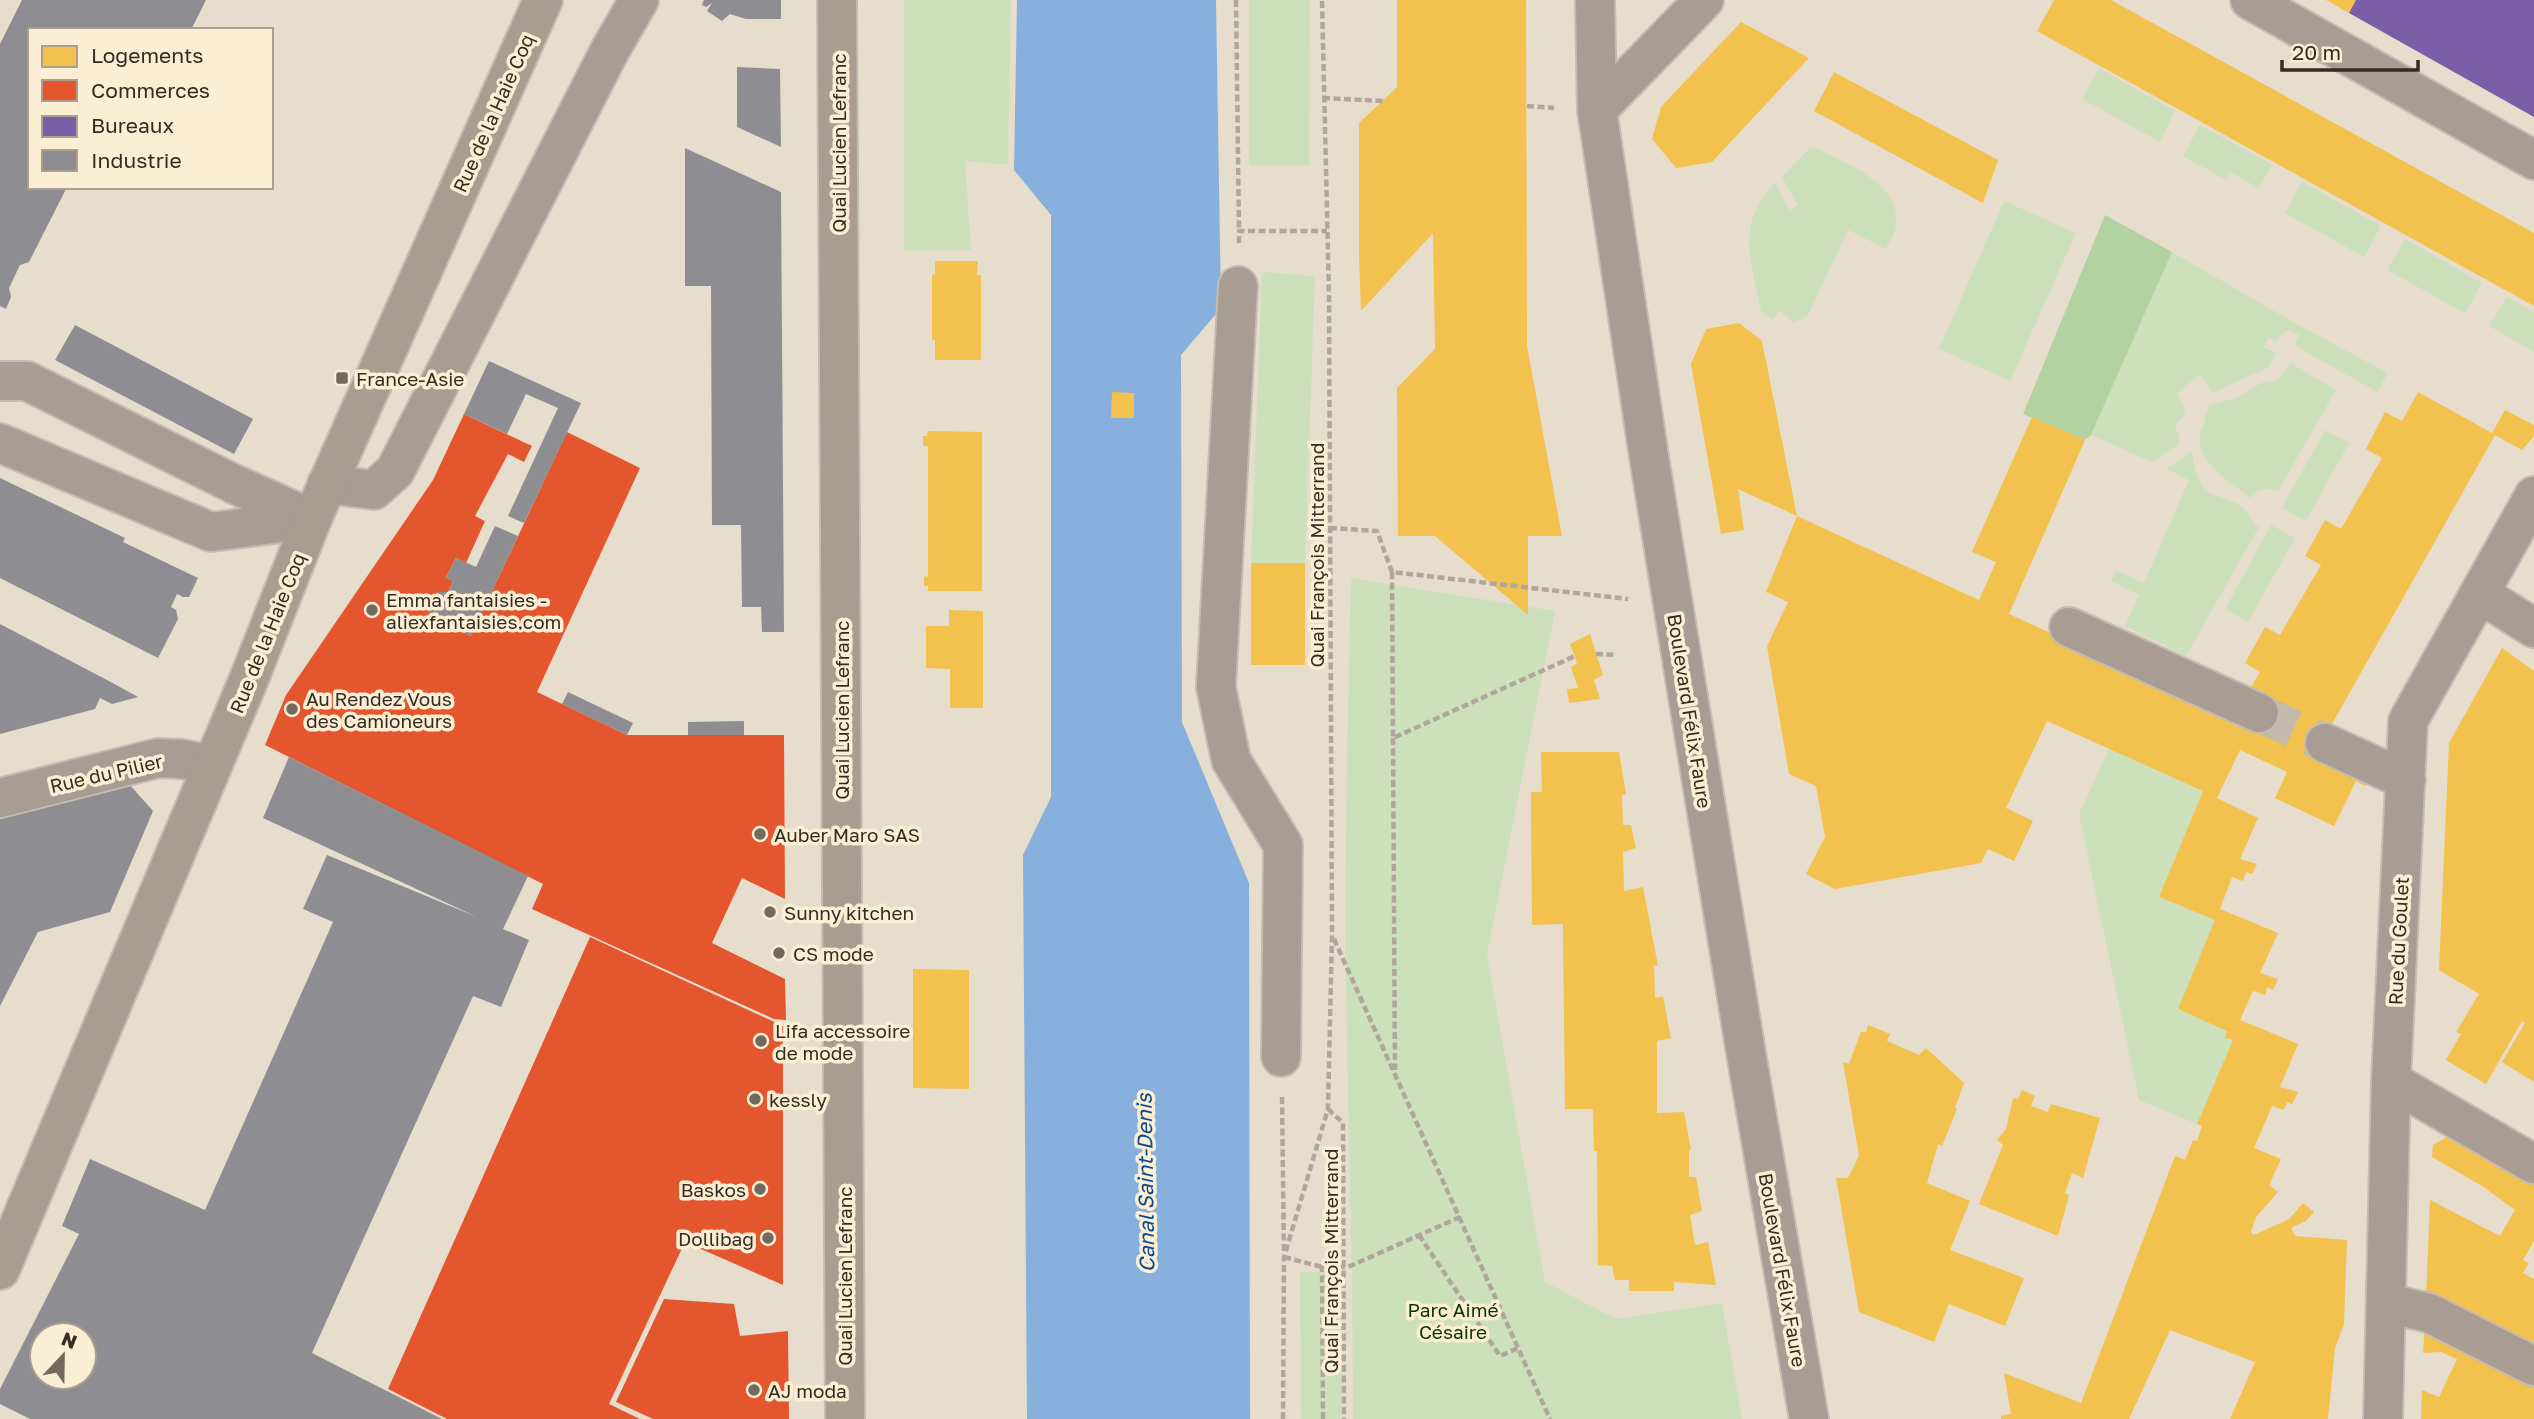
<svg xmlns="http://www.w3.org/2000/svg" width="2534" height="1419" viewBox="0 0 2534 1419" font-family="'Golos Text',sans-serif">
<rect width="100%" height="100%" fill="#e7ddcd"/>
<!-- green -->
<path fill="#cde0bc" d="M 904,0 L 1011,0 L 1008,165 L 965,161 L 971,250 L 904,251 Z
M 1249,0 L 1310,0 L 1309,165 L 1249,165 Z
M 2099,68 L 2175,111 L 2160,142 L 2082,99 Z
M 2200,125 L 2272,164 L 2259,188 L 2230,172 L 2226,180 L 2183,156 Z
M 1816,148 C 1847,165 1905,183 1895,229 C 1894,235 1889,243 1886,249 L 1848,230 L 1808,315 L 1794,323 L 1780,310 L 1773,320 L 1761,311 C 1751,261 1735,224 1775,183 L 1790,211 L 1798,205 L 1782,177 L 1809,149 Z
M 2302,182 L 2381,226 L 2364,257 L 2285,213 Z
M 2004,201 L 2076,233 L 2010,381 L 1939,349 Z
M 2405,239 L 2482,283 L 2465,313 L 2387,270 Z
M 2172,252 L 2302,327 L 2388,373 L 2377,392 L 2294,345 L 2299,335 L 2292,331 L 2286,331 L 2275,341 L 2269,338 L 2264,347 L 2277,354 L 2267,368 L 2212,393 L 2200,374 L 2177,394 L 2184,406 L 2185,415 L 2175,426 L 2179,435 L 2179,444 L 2152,462 L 2091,435 Z
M 1262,272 L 1315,276 L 1305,563 L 1251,563 Z
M 2507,297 L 2534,312 L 2534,352 L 2489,326 Z
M 2291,363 L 2336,390 L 2278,491 C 2267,487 2258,489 2250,498 C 2230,481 2188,459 2203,426 C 2206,418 2205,412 2210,405 L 2236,398 L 2261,383 L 2278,380 Z
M 2325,430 L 2349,443 L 2306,521 L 2282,508 Z
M 2192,451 C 2194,468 2198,491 2217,496 C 2226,499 2233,500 2242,507 C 2250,513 2251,522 2259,527 L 2186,656 L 2125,626 L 2139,595 L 2111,581 L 2116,570 L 2144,583 L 2189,480 L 2166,469 Z
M 2271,525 L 2295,538 L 2248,622 L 2225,609 Z
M 1351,578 L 1555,611 L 1487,955 L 1545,1282 L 1616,1319 L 1722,1303 L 1742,1419 L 1353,1419 C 1353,1273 1348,1126 1346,980 C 1344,846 1348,712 1351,578 Z
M 2109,749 L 2203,791 L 2159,897 L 2215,920 L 2227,1031 L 2225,1037 L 2233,1040 L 2197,1124 L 2139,1100 L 2079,814 Z
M 1341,1271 L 1341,1419 L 1301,1419 L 1300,1272 Z"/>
<!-- forest -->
<path fill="#b3d2a2" d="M 2105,215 L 2172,252 L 2091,435 L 2085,440 L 2023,414 Z"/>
<!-- water -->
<path fill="#88b0dc" d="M 1017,0 L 1216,0 L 1221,308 L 1181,355 L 1182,722 L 1249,883 L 1250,1419 L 1027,1419 L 1023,855 L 1051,797 L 1051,215 L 1014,170 Z"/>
<!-- homes -->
<path fill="#f2c14e" d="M 1397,0 L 1526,0 L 1527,346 L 1562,536 L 1528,536 L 1528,615 L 1435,536 L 1398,536 L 1397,388 L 1435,349 L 1433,233 L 1361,311 L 1359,256 L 1359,123 L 1397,87 Z
M 2054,0 L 2111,0 L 2534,233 L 2534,306 L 2037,31 Z
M 2326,0 L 2356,0 L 2349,13 Z
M 1741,22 L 1809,58 L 1712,162 L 1676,168 L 1652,139 L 1661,107 Z
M 1834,72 L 1998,160 L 1983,203 L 1814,111 Z
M 935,261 L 978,261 L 977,275 L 981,275 L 981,360 L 935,360 L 935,340 L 932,340 L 932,275 L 935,274 Z
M 1739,323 L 1762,341 L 1797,516 L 1738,489 L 1744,530 L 1721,534 L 1691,364 L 1706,329 Z
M 1112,392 L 1134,393 L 1134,418 L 1111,418 Z
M 2418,392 L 2492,433 L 2505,410 L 2534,425 L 2534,436 L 2522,450 L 2495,435 L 2314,756 L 2366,779 L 2365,786 L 2356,781 L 2334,826 L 2275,798 L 2287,772 L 2240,750 L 2217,798 L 2258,818 L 2240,859 L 2257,864 L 2252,874 L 2246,872 L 2243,881 L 2232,877 L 2220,909 L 2278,933 L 2260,973 L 2278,979 L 2273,990 L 2267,987 L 2265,995 L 2253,991 L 2240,1020 L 2298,1044 L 2280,1087 L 2298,1092 L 2292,1104 L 2287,1102 L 2284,1110 L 2272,1106 L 2254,1148 L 2281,1159 L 2269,1185 L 2278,1192 L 2256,1217 L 2251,1232 L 2254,1235 L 2289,1219 L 2303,1203 L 2314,1212 L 2306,1221 L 2291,1228 L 2295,1236 L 2347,1240 L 2344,1324 L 2335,1348 L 2328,1419 L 2230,1419 L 2255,1362 L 2170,1330 L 2129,1419 L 2001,1419 L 2001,1416 L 2011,1414 L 2004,1373 L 2081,1403 L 2175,1156 L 2185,1160 L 2193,1140 L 2197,1141 L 2202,1126 L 2197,1124 L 2233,1040 L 2225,1038 L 2227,1031 L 2178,1009 L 2215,920 L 2159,897 L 2203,791 L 2047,721 L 2006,808 L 2033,821 L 2014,861 L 1988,849 L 1981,863 L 1835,889 L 1806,874 L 1825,837 L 1816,786 L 1789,774 L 1767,646 L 1788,602 L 1766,592 L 1797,516 L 1979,600 L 1996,562 L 1972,552 L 2032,417 L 2085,440 L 2009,614 L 2254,727 L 2250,689 L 2260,672 L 2245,663 L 2265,627 L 2280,635 L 2321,565 L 2305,556 L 2325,520 L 2341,529 L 2382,458 L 2366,449 L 2385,412 L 2402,421 Z
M 928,431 L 982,432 L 982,591 L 928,591 L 928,586 L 924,586 L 924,576 L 928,577 L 928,446 L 923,446 L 923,436 L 927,436 Z
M 1251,563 L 1305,563 L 1305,665 L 1251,665 Z
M 949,610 L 983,611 L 983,708 L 950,708 L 950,669 L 926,668 L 926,626 L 949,626 Z
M 1590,634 L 1603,675 L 1594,680 L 1600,699 L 1569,703 L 1567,689 L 1578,688 L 1571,667 L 1577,663 L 1570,644 Z
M 2502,648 L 2534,671 L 2534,1082 L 2502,1062 L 2525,1023 L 2522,1021 L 2486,1084 L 2446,1060 L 2461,1034 L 2456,1032 L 2479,994 L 2439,970 L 2449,743 Z
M 1541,752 L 1619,752 L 1626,794 L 1622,795 L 1623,825 L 1631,825 L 1636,848 L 1623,852 L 1624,891 L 1643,887 L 1658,966 L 1654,966 L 1655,998 L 1663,997 L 1671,1038 L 1657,1041 L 1657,1113 L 1684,1112 L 1691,1150 L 1689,1150 L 1689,1177 L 1696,1177 L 1702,1211 L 1690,1215 L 1695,1245 L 1708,1242 L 1716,1285 L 1674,1282 L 1674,1291 L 1629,1291 L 1629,1280 L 1615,1280 L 1612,1266 L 1598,1265 L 1597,1151 L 1594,1151 L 1593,1109 L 1565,1109 L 1563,924 L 1532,925 L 1531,792 L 1542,792 Z
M 913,969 L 969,970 L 969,1089 L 913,1088 Z
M 1868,1025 L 1890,1034 L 1887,1041 L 1919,1055 L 1926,1048 L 1964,1083 L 1955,1108 L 1957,1109 L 1942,1146 L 1938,1144 L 1927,1183 L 1970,1201 L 1950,1250 L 2024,1278 L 2005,1326 L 1949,1304 L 1934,1342 L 1859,1312 L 1836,1178 L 1848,1178 L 1859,1156 L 1843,1062 L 1849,1064 L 1861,1032 L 1866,1032 Z
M 2022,1090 L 2035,1096 L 2031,1106 L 2048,1112 L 2051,1104 L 2100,1118 L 2083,1178 L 2072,1173 L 2065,1193 L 2069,1195 L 2058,1236 L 1979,1204 L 2003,1145 L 1997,1140 L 2006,1129 L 2013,1098 L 2018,1099 Z
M 2450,1135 L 2534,1185 L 2534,1241 L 2523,1260 L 2529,1263 L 2523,1273 L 2534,1279 L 2534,1355 L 2426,1299 L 2430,1200 L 2500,1236 L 2515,1210 L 2482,1186 L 2432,1157 L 2433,1145 Z
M 2425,1322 L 2534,1376 L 2534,1419 L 2421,1419 L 2422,1390 L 2439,1397 L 2457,1359 L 2441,1352 L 2423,1353 Z"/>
<!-- shops -->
<path fill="#e4572e" d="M 464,414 L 532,446 L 524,462 L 508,454 L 475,516 L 485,521 L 466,563 L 456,558 L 446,577 L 453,581 L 448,592 L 438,592 L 428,615 L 471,636 L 567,432 L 640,468 L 537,692 L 627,735 L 784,735 L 785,899 L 742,878 L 712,943 L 785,979 L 786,1020 L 774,1019 L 532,909 L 543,884 L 265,745 L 286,695 L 433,480 Z
M 590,937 L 783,1026 L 783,1285 L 685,1242 L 609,1404 L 640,1419 L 447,1419 L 388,1389 Z
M 664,1299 L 734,1304 L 740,1336 L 788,1331 L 789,1419 L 653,1419 L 616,1402 Z"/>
<!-- offices -->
<path fill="#7b5ea7" d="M 2356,0 L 2534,0 L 2534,117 L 2349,13 Z"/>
<!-- industry -->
<path fill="#8d8d92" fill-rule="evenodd" d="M 22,0 L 206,0 L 191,30 L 30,30 L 30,187 L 67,187 L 29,262 L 20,265 L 9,288 L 11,297 L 6,309 L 0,306 L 0,44 Z
M 704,0 L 781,0 L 781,19 L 746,19 L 730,14 L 722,21 L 707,11 L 712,3 L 706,7 L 702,5 Z
M 737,67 L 780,69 L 781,147 L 737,127 Z
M 685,148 L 781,192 L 784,632 L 762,632 L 761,607 L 742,607 L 741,525 L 712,525 L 711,286 L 685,286 Z
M 75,325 L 253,419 L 234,454 L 55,360 Z
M 489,361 L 581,403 L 524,523 L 508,516 L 558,408 L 526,394 L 507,434 L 464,414 Z
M 0,478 L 125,538 L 123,542 L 198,578 L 189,597 L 183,597 L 177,594 L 171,607 L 176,610 L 178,619 L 158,658 L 0,578 Z
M 495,526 L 518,536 L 471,636 L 428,615 L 438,592 L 448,592 L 453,581 L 446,577 L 456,558 L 476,567 Z
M 0,624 L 109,681 L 138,697 L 112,704 L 100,698 L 95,709 L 0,734 Z
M 568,692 L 633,723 L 627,735 L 562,704 Z
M 744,721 L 744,735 L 688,735 L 688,722 Z
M 289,757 L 528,876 L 503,929 L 529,940 L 501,1007 L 473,996 L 312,1353 L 442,1419 L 30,1419 L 0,1404 L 0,1389 L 79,1234 L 62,1226 L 90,1159 L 205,1210 L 333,922 L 303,909 L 327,855 L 477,917 L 263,818 ZM 42,1335 L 84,1335 L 84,1377 L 42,1377 Z
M 129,784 L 153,811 L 110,912 L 38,932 L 0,1006 L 0,819 Z"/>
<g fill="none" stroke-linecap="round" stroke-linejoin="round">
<!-- minor-tunnel -->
<path stroke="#c3baab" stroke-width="38" stroke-dasharray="38 19" stroke-linecap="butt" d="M 2259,713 L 2325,743"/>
<!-- minor casing -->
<g stroke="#c4bcb0" stroke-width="42">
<path id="minor" d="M 1595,0 L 1597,110 L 1649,457 L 1746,1053 L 1809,1419
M 2250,0 L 2534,160
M 1597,110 L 1704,0
M 1238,286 L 1216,687 L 1231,760 L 1283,845 L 1281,1057
M 0,381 L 27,381 L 234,484 L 312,519
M 0,443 L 211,532 L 312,519
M 327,484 L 374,490 L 395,471 L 609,52 L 639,0
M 2480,594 L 2534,628
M 2069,627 L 2259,713
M 2325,743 L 2406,780
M 0,798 L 158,758 L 182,759 L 212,765
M 2391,1081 L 2534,1164
M 2387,1303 L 2429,1313 L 2534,1366
M 2383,1419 L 2391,1081 L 2408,721 L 2534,496"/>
</g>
<!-- major casing -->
<g stroke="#c4bcb0" stroke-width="42">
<path id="major" d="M 837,0 L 845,1419
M 0,1270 L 249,679 L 312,519 L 543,0"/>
</g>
<!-- path -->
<path stroke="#b0a69c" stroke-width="4.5" stroke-dasharray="7 3.5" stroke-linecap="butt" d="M 1236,0 L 1239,231
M 1323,98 L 1383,101
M 1527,106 L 1554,108
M 1239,243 L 1239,231 L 1327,231
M 1330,528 L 1377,531 L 1392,572 L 1628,599
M 1392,572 L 1393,738 L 1575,656
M 1596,654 L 1617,655
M 1393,738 L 1395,1070
M 1334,939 L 1550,1419
M 1282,1097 L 1284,1253
M 1328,1109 L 1343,1123 L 1344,1419
M 1419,1235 L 1500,1356 L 1518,1348
M 1284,1257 L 1322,1267
M 1283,1419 L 1284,1257 L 1328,1109 L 1332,935 L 1329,295 L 1322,0
M 1323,1419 L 1322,1267 L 1348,1267 L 1460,1217"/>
<!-- minor -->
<use href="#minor" stroke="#a89c93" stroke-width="38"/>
<!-- major -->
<use href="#major" stroke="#aa9c8f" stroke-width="38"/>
</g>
<!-- markers -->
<g fill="#726a5d" stroke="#fceed5" stroke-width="2.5">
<rect x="335" y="371" width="14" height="14" rx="3.5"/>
<circle cx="372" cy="610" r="7"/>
<circle cx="292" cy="709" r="7"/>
<circle cx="760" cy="834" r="7"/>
<circle cx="770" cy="912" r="7"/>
<circle cx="779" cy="953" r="7"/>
<circle cx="761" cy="1041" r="7"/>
<circle cx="755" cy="1099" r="7"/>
<circle cx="760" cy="1189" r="7"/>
<circle cx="768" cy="1238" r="7"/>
<circle cx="754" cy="1390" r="7"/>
</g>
<g text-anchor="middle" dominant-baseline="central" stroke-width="7" stroke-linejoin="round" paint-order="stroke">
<!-- street labels -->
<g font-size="19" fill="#332c21" stroke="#fceed5">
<text transform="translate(493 113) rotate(-66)">Rue de la Haie Coq</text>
<text transform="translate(838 143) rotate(-90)">Quai Lucien Lefranc</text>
<text transform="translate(1316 555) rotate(-90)">Quai François Mitterrand</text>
<text transform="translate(267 633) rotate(-68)">Rue de la Haie Coq</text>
<text transform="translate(841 710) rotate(-90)">Quai Lucien Lefranc</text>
<text transform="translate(1690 711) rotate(81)">Boulevard Félix Faure</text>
<text transform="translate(106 773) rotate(-13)">Rue du Pilier</text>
<text transform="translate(2398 941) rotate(-87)">Rue du Goulet</text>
<text transform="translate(1330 1261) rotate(-90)">Quai François Mitterrand</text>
<text transform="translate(1783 1270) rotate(80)">Boulevard Félix Faure</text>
<text transform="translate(844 1276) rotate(-90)">Quai Lucien Lefranc</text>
</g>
<!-- poi labels -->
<g font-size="19" fill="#332c21" stroke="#fceed5" text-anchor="start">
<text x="356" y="378">France-Asie</text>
<text x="386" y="599">Emma fantaisies -<tspan x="386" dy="22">aliexfantaisies.com</tspan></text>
<text x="306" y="698">Au Rendez Vous<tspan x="306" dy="22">des Camioneurs</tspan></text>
<text x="774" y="834">Auber Maro SAS</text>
<text x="784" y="912">Sunny kitchen</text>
<text x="793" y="953">CS mode</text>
<text x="775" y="1030">Lifa accessoire<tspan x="775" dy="22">de mode</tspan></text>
<text x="769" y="1099">kessly</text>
<text x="746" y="1189" text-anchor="end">Baskos</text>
<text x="754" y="1238" text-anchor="end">Dollibag</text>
<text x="768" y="1390">AJ moda</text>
</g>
<!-- park labels -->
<g font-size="19" fill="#093602" stroke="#fceed5">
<text x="1453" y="1309">Parc Aimé<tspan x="1453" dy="22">Césaire</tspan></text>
</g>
<!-- water labels -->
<g font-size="21" font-style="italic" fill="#0a4b8b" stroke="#fceed5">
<text transform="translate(1145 1183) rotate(-91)">Canal Saint-Denis</text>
</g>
</g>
<!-- legend -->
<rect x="28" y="28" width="245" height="161" fill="#fceed5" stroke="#aca08d" stroke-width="2"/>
<rect x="42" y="46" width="35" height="21" fill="#f2c14e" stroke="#aca08d" stroke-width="2"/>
<text x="91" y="63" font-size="21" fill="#332c21">Logements</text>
<rect x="42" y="80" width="35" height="21" fill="#e4572e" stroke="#aca08d" stroke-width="2"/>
<text x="91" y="98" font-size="21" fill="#332c21">Commerces</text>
<rect x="42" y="116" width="35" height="21" fill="#7b5ea7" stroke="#aca08d" stroke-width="2"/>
<text x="91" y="133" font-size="21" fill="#332c21">Bureaux</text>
<rect x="42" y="150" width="35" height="21" fill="#8d8d92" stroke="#aca08d" stroke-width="2"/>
<text x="91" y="168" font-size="21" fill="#332c21">Industrie</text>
<!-- north arrow -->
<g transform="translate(63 1356) rotate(22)"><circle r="33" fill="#fceed5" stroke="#aca08d" stroke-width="2"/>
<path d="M0-5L12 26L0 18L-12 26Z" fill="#726a5d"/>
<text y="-10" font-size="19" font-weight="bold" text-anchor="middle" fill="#332c21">N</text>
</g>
<!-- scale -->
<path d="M2282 60v10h136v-10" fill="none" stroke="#332c21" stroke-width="3.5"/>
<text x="2292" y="60" font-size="21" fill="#332c21" stroke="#fceed5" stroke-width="5" paint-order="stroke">20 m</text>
</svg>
